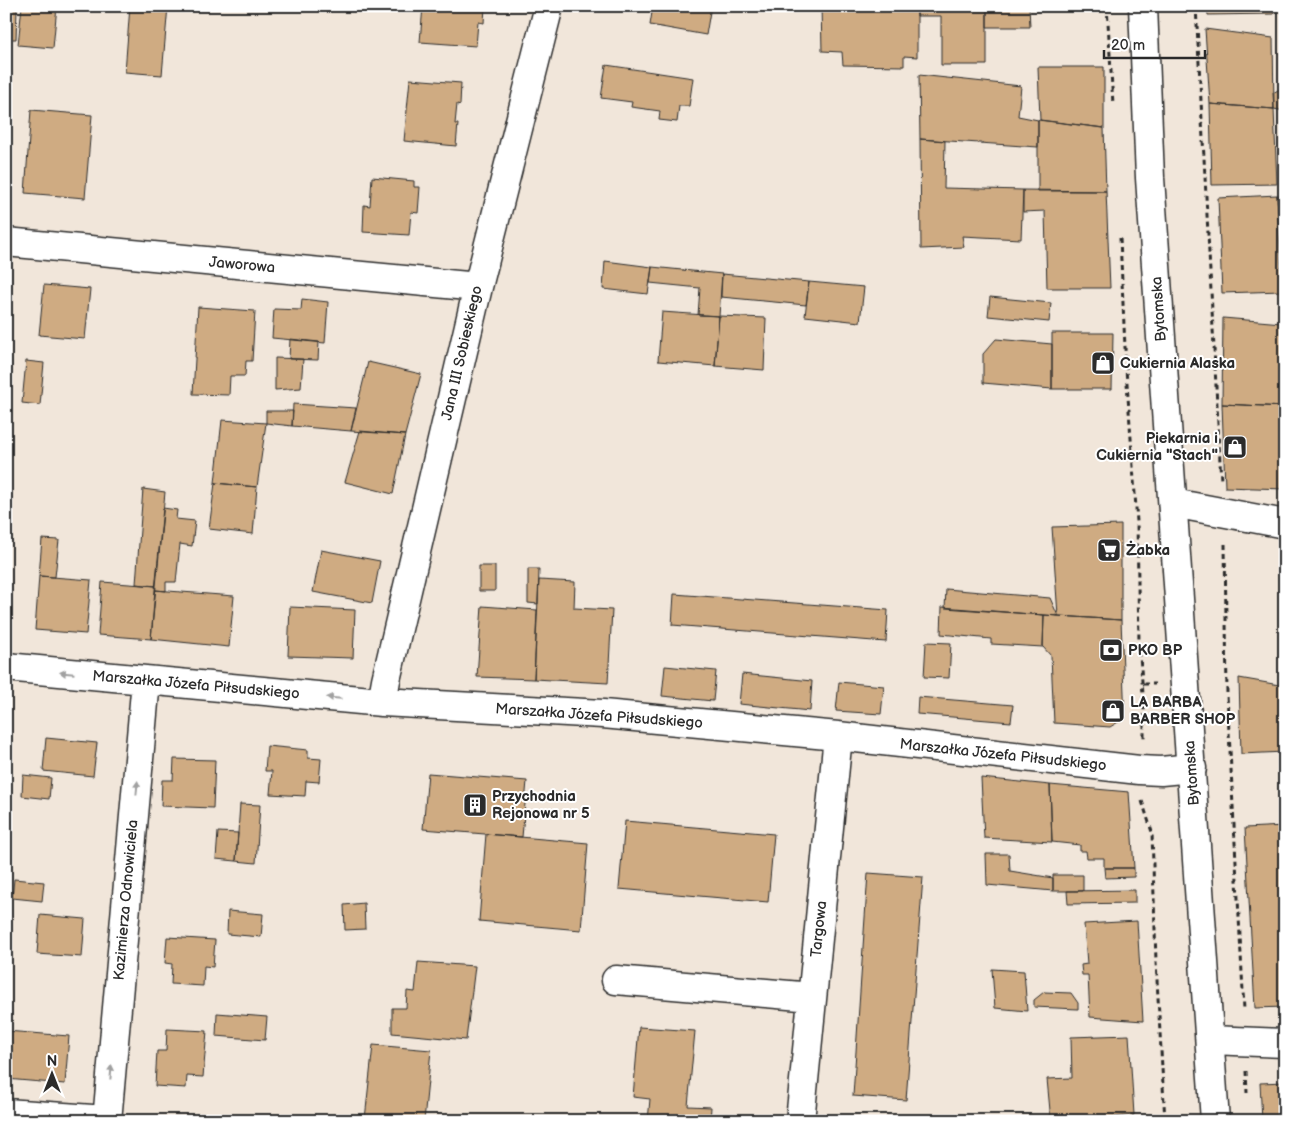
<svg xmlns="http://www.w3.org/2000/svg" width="1291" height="1127" viewBox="0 0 1291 1127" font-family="'Balsamiq Sans',sans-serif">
<rect width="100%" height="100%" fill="#f1e6da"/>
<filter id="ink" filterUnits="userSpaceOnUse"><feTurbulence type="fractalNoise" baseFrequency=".02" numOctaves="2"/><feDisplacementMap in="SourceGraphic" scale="10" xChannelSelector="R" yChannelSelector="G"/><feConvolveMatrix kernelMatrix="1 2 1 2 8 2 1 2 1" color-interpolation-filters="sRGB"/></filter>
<g filter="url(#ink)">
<!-- building -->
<path fill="#cfab82" stroke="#2b2b2b" d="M 22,6 L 57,6 L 53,48 L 18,45 Z
M 130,6 L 168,6 L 162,75 L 125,72 Z
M 423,6 L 485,6 L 484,23 L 478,22 L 476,46 L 420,42 Z
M 653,6 L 711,6 L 706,35 L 650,25 Z
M 821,6 L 917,6 L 917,57 L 904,56 L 904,66 L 843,65 L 842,52 L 822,51 Z
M 917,6 L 987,6 L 987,65 L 941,65 L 941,16 L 917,16 Z
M 987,6 L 1029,6 L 1030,27 L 987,27 Z
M 1207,6 L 1273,6 L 1274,14 L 1208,15 Z
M 6,8 L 17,9 L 16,39 L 6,39 Z
M 1205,29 L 1273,38 L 1274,109 L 1210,104 Z
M 606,65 L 693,78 L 689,106 L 679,106 L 677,122 L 659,120 L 660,111 L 631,107 L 632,102 L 601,98 Z
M 1038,67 L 1104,67 L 1104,128 L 1040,120 Z
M 919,75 L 1021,86 L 1018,116 L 1038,120 L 1038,147 L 920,139 Z
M 410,79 L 461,83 L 460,105 L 457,104 L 455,124 L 458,124 L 456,146 L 404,141 Z
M 1285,86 L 1285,111 L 1274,109 L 1273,93 Z
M 1210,104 L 1274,109 L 1277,184 L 1212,185 Z
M 31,110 L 92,115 L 85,198 L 25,193 Z
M 1038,120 L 1104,128 L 1106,191 L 1038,191 Z
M 920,139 L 945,141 L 944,188 L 1023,190 L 1021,239 L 962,236 L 964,247 L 921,249 Z
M 372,177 L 414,181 L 414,187 L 420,187 L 418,213 L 411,212 L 409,235 L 363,232 L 364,205 L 370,206 Z
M 1023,190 L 1106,191 L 1110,288 L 1047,288 L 1045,211 L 1023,212 Z
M 1277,195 L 1282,291 L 1222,293 L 1218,198 Z
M 1277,195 L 1285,196 L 1285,213 L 1278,212 Z
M 605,261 L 652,267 L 648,294 L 603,289 Z
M 652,267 L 722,274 L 719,316 L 698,315 L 700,288 L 650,283 Z
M 722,274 L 809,282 L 806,305 L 721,297 Z
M 809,282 L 864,287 L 860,322 L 805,316 Z
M 6,285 L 11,286 L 6,332 Z
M 44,285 L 90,289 L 85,339 L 39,335 Z
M 990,297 L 1051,303 L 1049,322 L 988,316 Z
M 302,299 L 328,302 L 325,343 L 272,338 L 274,309 L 301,310 Z
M 198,307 L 255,311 L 252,361 L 246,361 L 245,376 L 230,376 L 229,395 L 193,394 Z
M 662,312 L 719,316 L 715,366 L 658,361 Z
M 719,316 L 766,318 L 764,370 L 715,366 Z
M 1223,318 L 1282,323 L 1285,407 L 1222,404 Z
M 1052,333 L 1113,333 L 1112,389 L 1052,389 Z
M 290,339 L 319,342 L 318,360 L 289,359 Z
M 996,339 L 1052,344 L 1052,389 L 983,383 L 983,354 Z
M 275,358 L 303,359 L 301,388 L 275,390 Z
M 26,361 L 44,363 L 40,405 L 22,403 Z
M 368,362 L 421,374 L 405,435 L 351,431 Z
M 293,404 L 356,408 L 351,431 L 292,426 Z
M 1222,404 L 1285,407 L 1285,489 L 1225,487 Z
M 266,411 L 293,411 L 292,426 L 266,423 Z
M 222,420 L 266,423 L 257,487 L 215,483 Z
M 360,431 L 405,435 L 393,494 L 345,482 Z
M 215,483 L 257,487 L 253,534 L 209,529 Z
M 143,489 L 165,492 L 156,586 L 136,584 Z
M 163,508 L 177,510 L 176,519 L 195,521 L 192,546 L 180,544 L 176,582 L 166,582 L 166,591 L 155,590 Z
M 1121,525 L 1121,620 L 1058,616 L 1052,527 Z
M 42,539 L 59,540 L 55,577 L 39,576 Z
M 321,550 L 380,561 L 372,603 L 313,592 Z
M 479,566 L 495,566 L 495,591 L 479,591 Z
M 528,569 L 539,569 L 538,604 L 528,603 Z
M 39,576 L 91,580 L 86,634 L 35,630 Z
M 539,580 L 575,582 L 574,608 L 612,610 L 608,683 L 534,679 Z
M 102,582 L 156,586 L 151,639 L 98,635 Z
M 946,589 L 1050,598 L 1058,616 L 945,608 Z
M 155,590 L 234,596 L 229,647 L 151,639 Z
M 674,594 L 888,610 L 886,642 L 672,625 Z
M 482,606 L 537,610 L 534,679 L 477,677 Z
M 290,607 L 355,610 L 353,658 L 288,656 Z
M 942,607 L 1044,615 L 1043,647 L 991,644 L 991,639 L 941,634 Z
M 1044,615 L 1121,620 L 1125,718 L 1110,727 L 1054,723 L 1051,656 L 1043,647 Z
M 926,642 L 951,643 L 949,678 L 924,677 Z
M 665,666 L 716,671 L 713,701 L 662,696 Z
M 742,674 L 812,681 L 810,711 L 739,704 Z
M 1239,678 L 1285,686 L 1285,752 L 1241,754 Z
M 839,682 L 884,686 L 881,714 L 836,711 Z
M 918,697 L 1013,705 L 1011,722 L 917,714 Z
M 46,738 L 97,743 L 93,776 L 43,771 Z
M 267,746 L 308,750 L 308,758 L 321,759 L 319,782 L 306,781 L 305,796 L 270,794 L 272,771 L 265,771 Z
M 174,759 L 215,760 L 213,808 L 161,806 L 162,780 L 173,780 Z
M 428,773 L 527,781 L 522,837 L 423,829 Z
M 23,775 L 51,778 L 49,799 L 22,796 Z
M 981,778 L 1050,785 L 1052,842 L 984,838 Z
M 1050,785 L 1129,792 L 1134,868 L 1104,868 L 1104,858 L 1087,858 L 1086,851 L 1080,851 L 1080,845 L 1052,842 Z
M 240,804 L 260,805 L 256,863 L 236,861 Z
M 625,821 L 774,834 L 768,902 L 619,889 Z
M 1285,826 L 1285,1007 L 1255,1008 L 1245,828 Z
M 218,832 L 238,833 L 236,861 L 216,859 Z
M 486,834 L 588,843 L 581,930 L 479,921 Z
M 986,854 L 1009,854 L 1010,871 L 1053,878 L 1053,891 L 987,885 Z
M 1104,868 L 1134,868 L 1134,877 L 1105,878 Z
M 868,873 L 923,877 L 906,1100 L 853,1096 Z
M 1053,875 L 1083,875 L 1083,891 L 1053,891 Z
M 14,879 L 44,882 L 42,901 L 12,898 Z
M 1135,890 L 1135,903 L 1068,904 L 1067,891 Z
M 364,903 L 365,929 L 345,930 L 344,905 Z
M 228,911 L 263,914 L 261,937 L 227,934 Z
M 40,915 L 85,919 L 82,957 L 37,954 Z
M 1137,921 L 1143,1021 L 1090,1017 L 1088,975 L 1082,975 L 1081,965 L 1087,964 L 1084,924 Z
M 167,937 L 215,940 L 213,967 L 204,966 L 203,986 L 171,984 L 172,964 L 165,963 Z
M 418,962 L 475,966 L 466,1040 L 392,1033 L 392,1008 L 406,1008 L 407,991 L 415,992 Z
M 992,969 L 1024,971 L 1027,1011 L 995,1008 Z
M 1044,992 L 1071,993 L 1078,1003 L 1078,1009 L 1034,1007 L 1034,1000 Z
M 217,1013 L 267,1017 L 265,1040 L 216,1036 Z
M 639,1027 L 695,1031 L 688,1106 L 711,1107 L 710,1121 L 648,1121 L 650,1099 L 633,1097 Z
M 167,1029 L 207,1031 L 203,1077 L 187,1076 L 186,1088 L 155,1086 L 157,1051 L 166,1051 Z
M 6,1031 L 69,1036 L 65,1084 L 6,1079 Z
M 1129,1035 L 1134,1115 L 1071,1121 L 1051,1121 L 1047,1079 L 1072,1078 L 1071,1037 Z
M 373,1045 L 431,1050 L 424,1121 L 372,1121 L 365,1119 Z
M 1285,1082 L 1285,1121 L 1262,1121 L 1260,1083 Z
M 204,1114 L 242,1117 L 241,1121 L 203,1121 Z
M 890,1117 L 945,1119 L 945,1121 L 890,1121 Z"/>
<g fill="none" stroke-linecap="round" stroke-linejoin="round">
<!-- street casing -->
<g stroke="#2b2b2b" stroke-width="31">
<path id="street" d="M 6,242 L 478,287
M 1173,503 L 1285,524
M 6,667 L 382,702 L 603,714 L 838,736 L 1139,770 L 1161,771 L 1192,768
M 382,702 L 386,680 L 478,287 L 549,6
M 616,980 L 812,997
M 1210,1040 L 1285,1043
M 6,1113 L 107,1120
M 107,1121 L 146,680
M 800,1121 L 838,736"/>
</g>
<!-- secondary casing -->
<g stroke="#2b2b2b" stroke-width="31">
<path id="secondary" d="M 1143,6 L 1150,178 L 1215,1121"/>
</g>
<!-- path -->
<path stroke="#2b2b2b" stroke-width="3" stroke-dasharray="5 4" stroke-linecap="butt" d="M 1107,6 L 1113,104
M 1196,6 L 1221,481
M 1120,238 L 1126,369 L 1137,522 L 1139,643 L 1144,707 L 1144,741
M 1225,544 L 1227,695 L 1244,1010
M 1143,684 L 1155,684
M 1142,801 L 1152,832 L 1156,962 L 1165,1121
M 1246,1071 L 1247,1093"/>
<!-- street -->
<use href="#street" stroke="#fff" stroke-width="28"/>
<!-- secondary -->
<use href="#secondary" stroke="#fff" stroke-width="28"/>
</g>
<!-- one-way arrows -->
<defs><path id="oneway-solid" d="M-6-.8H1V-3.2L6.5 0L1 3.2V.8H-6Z" transform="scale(1.25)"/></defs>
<g fill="#a0a0a0">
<use href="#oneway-solid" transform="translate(67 673) rotate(-175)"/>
<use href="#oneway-solid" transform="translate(334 698) rotate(-175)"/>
<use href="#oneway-solid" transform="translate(137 788) rotate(-85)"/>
<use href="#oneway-solid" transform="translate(111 1072) rotate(-85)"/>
</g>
</g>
<!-- icons -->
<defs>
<g id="shop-square" transform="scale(1.25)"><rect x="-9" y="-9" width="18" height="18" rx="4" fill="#2b2b2b" stroke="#fff"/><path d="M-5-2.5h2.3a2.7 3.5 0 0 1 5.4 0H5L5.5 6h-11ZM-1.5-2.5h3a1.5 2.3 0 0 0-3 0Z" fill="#fff"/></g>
<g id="supermarket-square" transform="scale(1.25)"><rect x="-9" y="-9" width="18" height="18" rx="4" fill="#2b2b2b" stroke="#fff"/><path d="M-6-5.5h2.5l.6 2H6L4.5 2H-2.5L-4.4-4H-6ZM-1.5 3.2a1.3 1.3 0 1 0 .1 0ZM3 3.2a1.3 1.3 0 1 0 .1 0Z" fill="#fff"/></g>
<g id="bank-square" transform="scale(1.25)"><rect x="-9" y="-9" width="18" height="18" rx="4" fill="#2b2b2b" stroke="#fff"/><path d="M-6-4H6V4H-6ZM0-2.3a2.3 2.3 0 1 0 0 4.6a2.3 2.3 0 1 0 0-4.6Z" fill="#fff"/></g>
<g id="building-square" transform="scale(1.25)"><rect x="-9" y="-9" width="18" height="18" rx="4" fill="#2b2b2b" stroke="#fff"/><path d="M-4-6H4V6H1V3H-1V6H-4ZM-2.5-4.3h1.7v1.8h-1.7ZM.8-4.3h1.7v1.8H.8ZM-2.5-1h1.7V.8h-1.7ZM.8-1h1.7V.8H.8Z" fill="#fff"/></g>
</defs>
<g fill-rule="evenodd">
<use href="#shop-square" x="1103" y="363"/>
<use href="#shop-square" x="1235" y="447"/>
<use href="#supermarket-square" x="1109" y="550"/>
<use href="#bank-square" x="1111" y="650"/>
<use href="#shop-square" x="1113" y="711"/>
<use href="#building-square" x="475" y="805"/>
</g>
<g text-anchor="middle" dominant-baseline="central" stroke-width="4" stroke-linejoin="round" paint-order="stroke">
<!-- street labels -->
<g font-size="15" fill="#2b2b2b" stroke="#fff">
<text transform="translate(242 265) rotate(5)">Jaworowa</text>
<text transform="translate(1159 309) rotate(-94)">Bytomska</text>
<text transform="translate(462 353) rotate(-77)">Jana III Sobieskiego</text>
<text transform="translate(196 685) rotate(5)">Marszałka Józefa Piłsudskiego</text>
<text transform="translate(599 716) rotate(4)">Marszałka Józefa Piłsudskiego</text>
<text transform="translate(1003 755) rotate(6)">Marszałka Józefa Piłsudskiego</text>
<text transform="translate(1192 773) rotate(-94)">Bytomska</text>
<text transform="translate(126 900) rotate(-85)">Kazimierza Odnowiciela</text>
<text transform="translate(819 929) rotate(-84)">Targowa</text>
</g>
<!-- poi labels -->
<g font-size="15" font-weight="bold" fill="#2b2b2b" stroke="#fff" text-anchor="start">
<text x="1120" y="363">Cukiernia Alaska</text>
<text x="1218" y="438" text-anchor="end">Piekarnia i<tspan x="1218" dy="17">Cukiernia "Stach"</tspan></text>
<text x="1126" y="550">Żabka</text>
<text x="1128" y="650">PKO BP</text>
<text x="1130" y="702">LA BARBA<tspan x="1130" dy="17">BARBER SHOP</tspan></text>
<text x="492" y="796">Przychodnia<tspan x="492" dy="17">Rejonowa nr 5</tspan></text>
</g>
</g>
<!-- margin -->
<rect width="1291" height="1127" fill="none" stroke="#fff" stroke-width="25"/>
<rect x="12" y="12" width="1266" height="1102" fill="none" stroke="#2b2b2b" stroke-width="2" filter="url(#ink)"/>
<!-- north arrow -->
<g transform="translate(52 1074)" stroke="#ffffff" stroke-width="4" paint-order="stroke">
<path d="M0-4L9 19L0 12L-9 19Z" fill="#2b2b2b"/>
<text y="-8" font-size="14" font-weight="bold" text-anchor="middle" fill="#2b2b2b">N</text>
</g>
<!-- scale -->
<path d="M1104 50v8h101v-8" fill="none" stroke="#2b2b2b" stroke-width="2.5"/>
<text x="1111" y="50" font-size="15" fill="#2b2b2b" stroke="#ffffff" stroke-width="4" paint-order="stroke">20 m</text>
</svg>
